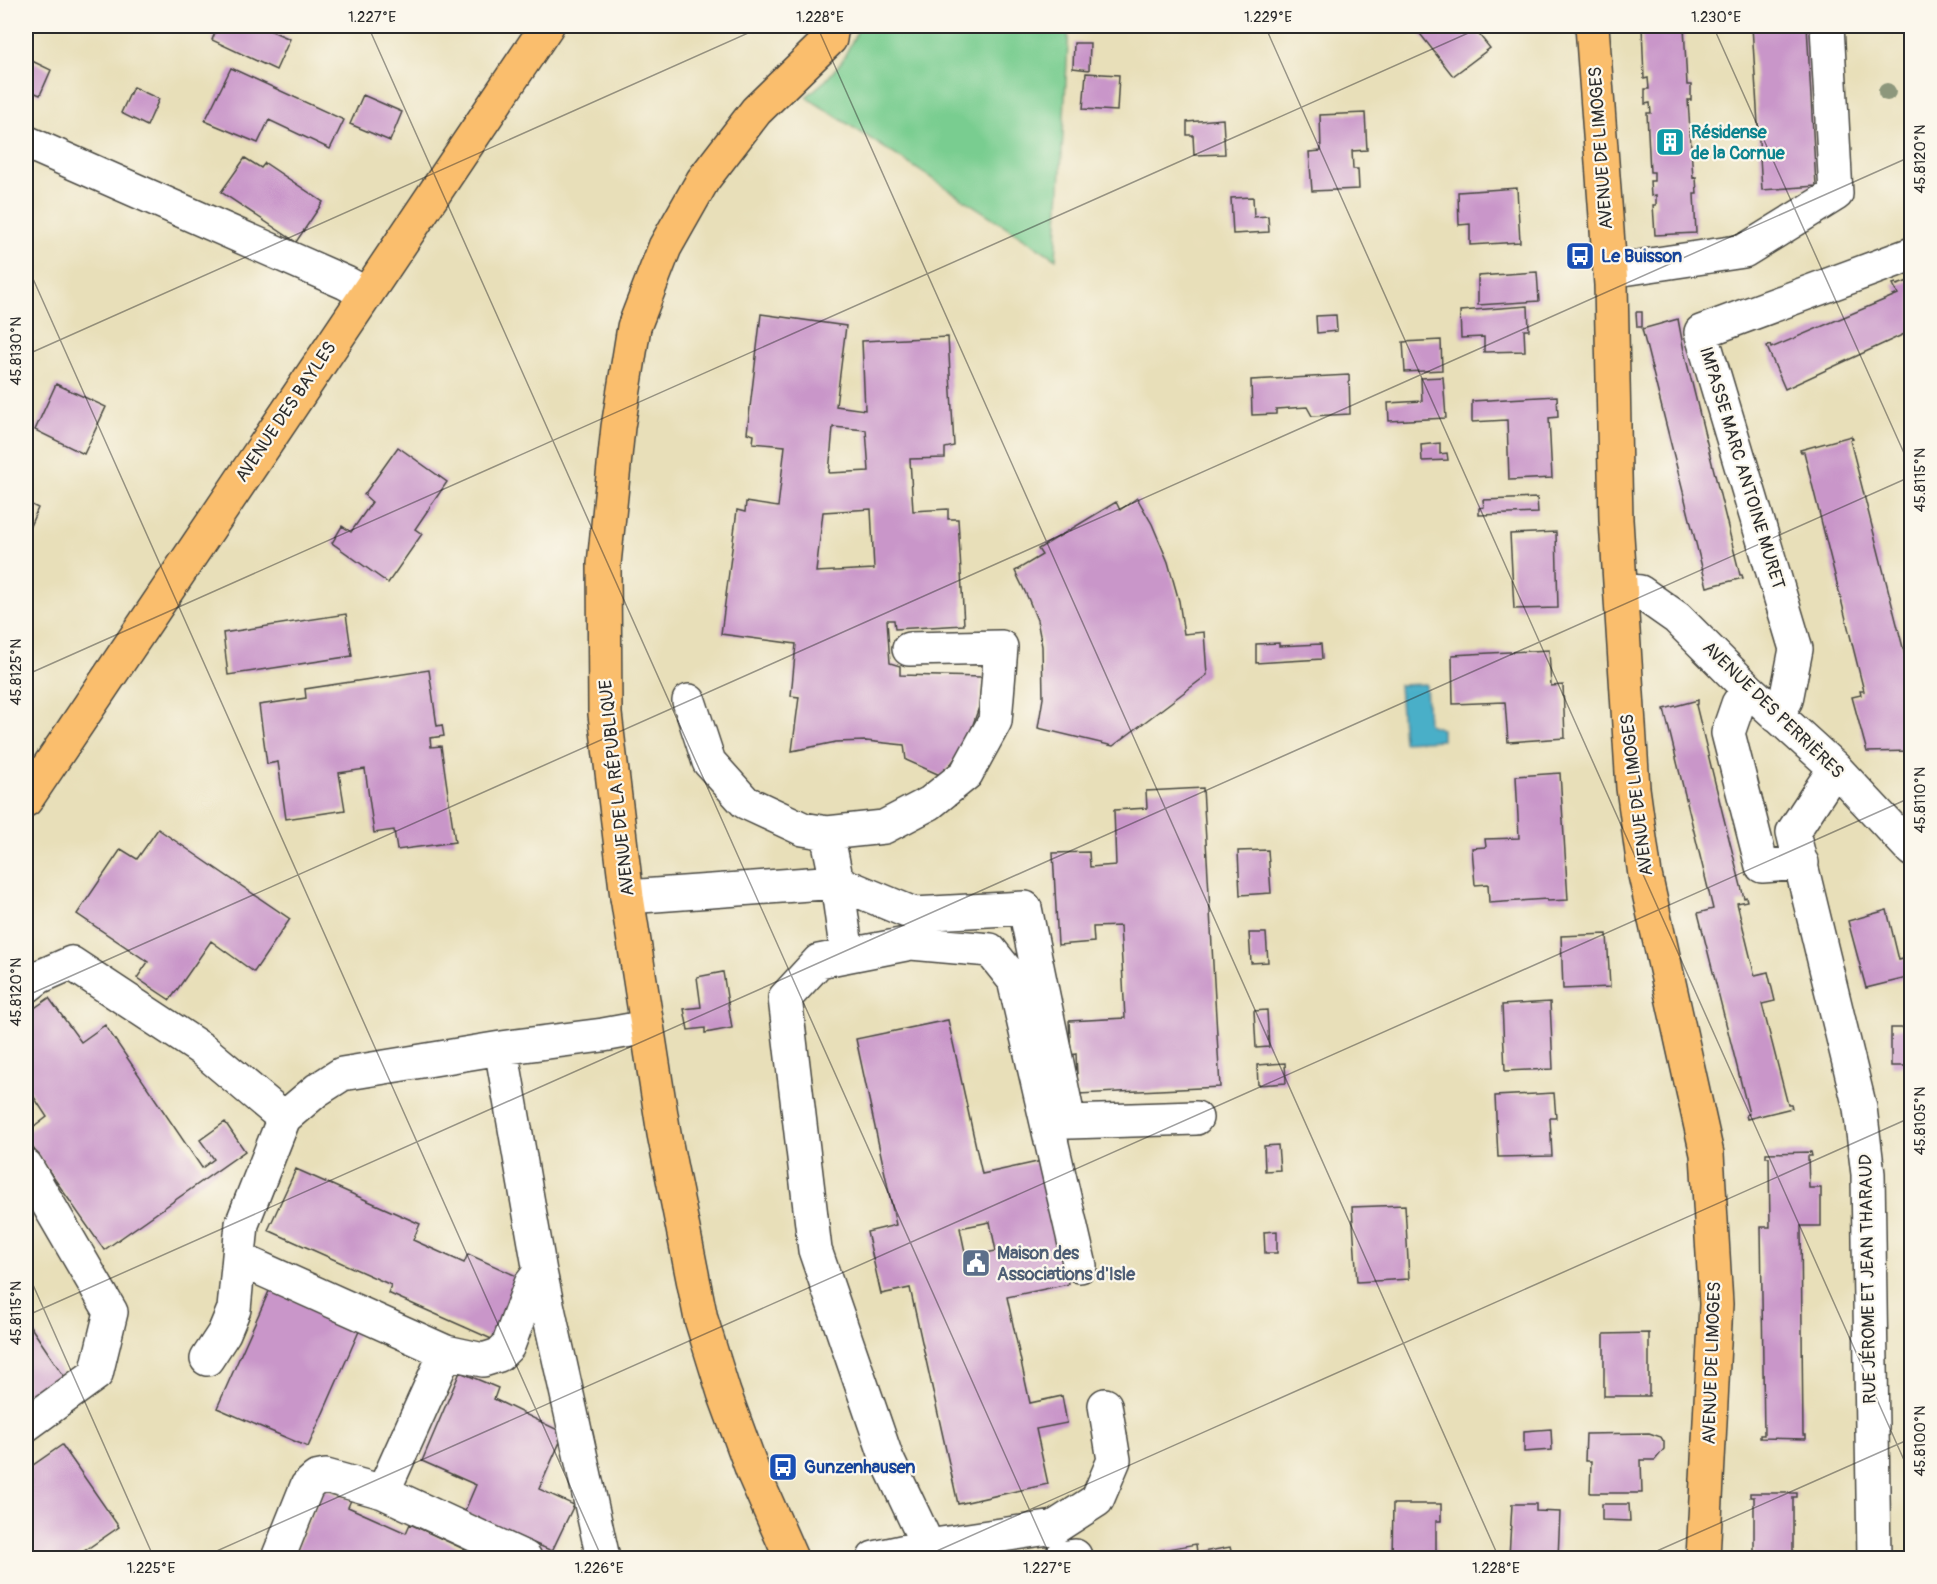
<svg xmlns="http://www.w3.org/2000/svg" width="1937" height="1584" viewBox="0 0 1937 1584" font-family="Pangolin,sans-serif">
<rect width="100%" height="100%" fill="#fbf7ec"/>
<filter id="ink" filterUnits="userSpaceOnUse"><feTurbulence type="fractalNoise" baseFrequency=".0167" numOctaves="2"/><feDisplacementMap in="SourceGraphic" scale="12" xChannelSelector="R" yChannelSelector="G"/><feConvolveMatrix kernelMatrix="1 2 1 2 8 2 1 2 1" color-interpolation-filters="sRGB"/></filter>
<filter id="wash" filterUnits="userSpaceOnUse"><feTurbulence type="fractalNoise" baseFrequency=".008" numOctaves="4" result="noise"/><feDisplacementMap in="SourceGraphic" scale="24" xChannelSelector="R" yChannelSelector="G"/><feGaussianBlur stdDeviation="1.35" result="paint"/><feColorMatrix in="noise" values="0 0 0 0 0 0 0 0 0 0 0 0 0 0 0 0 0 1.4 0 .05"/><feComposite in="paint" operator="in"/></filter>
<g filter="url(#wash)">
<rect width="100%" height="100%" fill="#e8dfb9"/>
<!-- green -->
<path fill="#79cd90" stroke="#527c5e" stroke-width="1.5" d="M 860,26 L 1069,26 L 1056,259 L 806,97 L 826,80 L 842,61 Z"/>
<!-- water -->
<path fill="#49afc8" stroke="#3a6d7a" stroke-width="1.5" d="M 1426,684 L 1428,724 L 1442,729 L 1442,740 L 1403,742 L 1399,685 Z"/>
<g id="blocks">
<!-- building -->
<path fill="#c996c9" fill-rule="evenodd" d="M 218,26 L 260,26 L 290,39 L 276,70 L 212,40 Z
M 1414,26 L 1472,26 L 1490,48 L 1453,76 Z
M 1642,26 L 1684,26 L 1687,85 L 1691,85 L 1691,100 L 1688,100 L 1693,178 L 1696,177 L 1697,194 L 1694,194 L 1696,233 L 1655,235 L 1653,205 L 1656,205 L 1656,195 L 1651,196 L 1650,181 L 1654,181 L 1654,172 L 1650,172 L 1647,113 L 1651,113 L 1650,103 L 1645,104 L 1645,89 L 1649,89 L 1648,78 L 1644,79 Z
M 1752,26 L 1807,26 L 1816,186 L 1762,190 Z
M 1074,43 L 1090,43 L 1089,70 L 1073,68 Z
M 30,60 L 51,70 L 40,95 L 26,89 L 26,69 Z
M 231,68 L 344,120 L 330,149 L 269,120 L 258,143 L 205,121 Z
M 1086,73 L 1119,75 L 1117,111 L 1083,109 Z
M 133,87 L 159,99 L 147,126 L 121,113 Z
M 363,95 L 402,112 L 390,141 L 350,124 Z
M 1365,113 L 1367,150 L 1352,151 L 1353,169 L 1358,169 L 1359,189 L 1312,191 L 1309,152 L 1321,151 L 1320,115 Z
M 1223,119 L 1225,154 L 1194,155 L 1193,135 L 1187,135 L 1187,122 Z
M 245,158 L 261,168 L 265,163 L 323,202 L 296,242 L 221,192 Z
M 1517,188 L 1520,242 L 1470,245 L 1470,224 L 1459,225 L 1458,192 Z
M 1253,197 L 1254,217 L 1268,216 L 1269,232 L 1233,234 L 1231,198 Z
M 1537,272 L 1539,301 L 1478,305 L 1478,276 Z
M 1911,280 L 1911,331 L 1785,389 L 1767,347 L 1770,345 L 1771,348 L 1898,294 L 1893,284 L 1896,283 L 1897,285 Z
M 1528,306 L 1529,330 L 1524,330 L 1525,351 L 1484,352 L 1484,337 L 1461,338 L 1460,311 Z
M 1636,312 L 1642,312 L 1642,327 L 1637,327 Z
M 761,314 L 846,326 L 836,406 L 865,410 L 862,341 L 948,337 L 954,446 L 945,448 L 945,458 L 910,459 L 913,511 L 948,509 L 948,519 L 958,519 L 964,625 L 895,629 L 894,620 L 887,620 L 890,663 L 900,666 L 900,675 L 982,677 L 979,707 L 970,733 L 965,745 L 942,776 L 906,760 L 904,745 L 866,741 L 836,742 L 792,751 L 799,697 L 791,696 L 796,644 L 721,634 L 737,510 L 745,512 L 746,502 L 778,507 L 785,446 L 753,443 L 754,435 L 747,433 ZM 833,427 L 866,430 L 869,471 L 829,473 ZM 871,509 L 874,569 L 816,572 L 823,512 Z
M 1336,315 L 1337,331 L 1317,333 L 1316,316 Z
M 1678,319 L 1684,351 L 1740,575 L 1742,575 L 1743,578 L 1707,587 L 1642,329 Z
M 1441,340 L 1442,370 L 1405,372 L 1403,342 Z
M 1349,375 L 1350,414 L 1312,416 L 1307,407 L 1276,409 L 1276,414 L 1252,415 L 1251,380 Z
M 1443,377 L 1446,418 L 1389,421 L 1388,403 L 1422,401 L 1421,378 Z
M 56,384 L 106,407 L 84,454 L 35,430 Z
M 1557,396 L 1558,417 L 1549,418 L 1552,478 L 1509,480 L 1507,420 L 1472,422 L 1472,401 Z
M 1851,436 L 1853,439 L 1850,440 L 1911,679 L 1911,683 L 1909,684 L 1909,689 L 1911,689 L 1911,751 L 1867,752 L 1852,697 L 1861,695 L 1860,691 L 1864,691 L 1804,452 L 1801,452 L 1800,450 Z
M 1440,443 L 1440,454 L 1447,453 L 1448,460 L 1422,461 L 1421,445 Z
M 398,447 L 447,482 L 415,529 L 422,534 L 388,583 L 332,543 L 342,526 L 351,532 L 372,502 L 364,495 Z
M 1137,498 L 1152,524 L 1168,562 L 1179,601 L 1184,634 L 1204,632 L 1207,675 L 1113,746 L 1038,728 L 1043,698 L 1042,646 L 1037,620 L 1028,598 L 1015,571 L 1042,555 L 1038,549 L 1116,502 L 1120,510 Z
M 1537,498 L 1538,513 L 1479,515 L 1479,508 L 1484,507 L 1483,500 Z
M 26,502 L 38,508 L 26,535 Z
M 1556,532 L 1558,608 L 1514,609 L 1510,534 Z
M 346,614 L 352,656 L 228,675 L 223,633 Z
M 1279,643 L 1279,646 L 1321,644 L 1322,659 L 1256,663 L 1256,644 Z
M 1549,650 L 1551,686 L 1563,685 L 1565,738 L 1508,742 L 1505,702 L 1453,704 L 1452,655 Z
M 429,670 L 437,726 L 442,725 L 444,736 L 430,738 L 431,747 L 441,746 L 455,842 L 397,850 L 394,830 L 374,833 L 365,769 L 339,773 L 345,810 L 286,819 L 278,762 L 267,764 L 259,705 L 306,698 L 305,689 Z
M 1698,700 L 1698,704 L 1696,705 L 1723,815 L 1744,898 L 1746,897 L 1747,901 L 1737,903 L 1754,972 L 1755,975 L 1768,972 L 1775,1001 L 1762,1004 L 1788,1105 L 1791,1105 L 1792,1108 L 1747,1119 L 1746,1115 L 1749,1114 L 1698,913 L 1713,909 L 1664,709 Z
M 1560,773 L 1568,900 L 1547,901 L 1547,899 L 1489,903 L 1488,884 L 1475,885 L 1472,848 L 1486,847 L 1485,839 L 1519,838 L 1516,776 Z
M 1203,788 L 1220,1087 L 1078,1094 L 1076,1054 L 1071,1055 L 1069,1021 L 1125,1018 L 1120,926 L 1093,927 L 1094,942 L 1058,945 L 1053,853 L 1089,852 L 1090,867 L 1116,865 L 1114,810 L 1147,808 L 1146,791 Z
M 158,829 L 290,919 L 254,972 L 211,941 L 170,1000 L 137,978 L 148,962 L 77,914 L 121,849 L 137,859 Z
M 1268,850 L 1271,893 L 1240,895 L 1238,851 Z
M 1887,910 L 1899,960 L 1911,957 L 1911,977 L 1866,988 L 1848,921 Z
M 1249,933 L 1266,933 L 1268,962 L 1251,963 Z
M 1607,934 L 1610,987 L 1563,989 L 1561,936 Z
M 723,972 L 732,1028 L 705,1033 L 705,1028 L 688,1030 L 684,1009 L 701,1007 L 697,977 Z
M 49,998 L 81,1042 L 105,1025 L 202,1168 L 214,1159 L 200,1140 L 225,1122 L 245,1151 L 104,1250 L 26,1138 L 26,1133 L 47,1117 L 26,1085 L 26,1014 Z
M 1550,1002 L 1553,1069 L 1505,1071 L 1502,1005 Z
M 1267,1010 L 1269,1047 L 1256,1048 L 1254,1011 Z
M 948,1020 L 982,1174 L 1042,1161 L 1069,1284 L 1007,1297 L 1030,1403 L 1062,1396 L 1067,1423 L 1036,1429 L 1048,1484 L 958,1504 L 910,1288 L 881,1294 L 867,1232 L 896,1225 L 856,1039 ZM 990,1222 L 996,1251 L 966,1257 L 960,1228 Z
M 1891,1028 L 1911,1028 L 1911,1066 L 1891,1066 Z
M 1285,1063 L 1286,1083 L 1258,1085 L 1257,1065 Z
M 1554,1093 L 1556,1118 L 1550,1118 L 1552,1156 L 1498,1157 L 1495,1096 Z
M 1278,1145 L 1280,1170 L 1265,1171 L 1264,1146 Z
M 1811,1152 L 1812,1156 L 1808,1156 L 1809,1188 L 1821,1188 L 1821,1226 L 1801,1226 L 1803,1435 L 1806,1435 L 1806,1439 L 1760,1438 L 1760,1435 L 1764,1435 L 1761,1227 L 1770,1227 L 1769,1157 L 1766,1157 L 1766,1153 Z
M 296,1169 L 420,1224 L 413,1240 L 464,1263 L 468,1254 L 523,1279 L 496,1341 L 388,1293 L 391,1285 L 268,1230 Z
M 1405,1205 L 1409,1279 L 1357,1282 L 1352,1207 Z
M 1277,1231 L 1277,1253 L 1265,1253 L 1264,1232 Z
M 270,1289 L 360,1329 L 308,1447 L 217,1408 Z
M 26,1320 L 68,1382 L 26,1412 Z
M 1649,1333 L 1649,1396 L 1604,1396 L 1604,1334 Z
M 460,1372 L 498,1388 L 494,1399 L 564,1433 L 539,1489 L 574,1505 L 552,1551 L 464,1513 L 476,1485 L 422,1461 Z
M 1551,1429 L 1552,1450 L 1524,1452 L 1524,1431 Z
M 1649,1433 L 1661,1437 L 1664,1442 L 1664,1449 L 1655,1460 L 1641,1460 L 1642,1493 L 1590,1493 L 1591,1461 L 1585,1461 L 1586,1434 Z
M 62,1445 L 119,1527 L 74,1558 L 26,1558 L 26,1470 Z
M 324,1488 L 351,1500 L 348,1507 L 406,1533 L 410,1524 L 481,1557 L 480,1558 L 293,1558 Z
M 1750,1493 L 1797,1493 L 1797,1497 L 1793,1497 L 1793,1558 L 1754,1558 L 1754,1497 L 1750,1497 Z
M 1393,1504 L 1441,1504 L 1441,1521 L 1436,1521 L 1436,1558 L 1392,1558 Z
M 1512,1504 L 1536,1504 L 1536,1511 L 1560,1512 L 1558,1558 L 1509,1557 Z
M 1602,1504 L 1629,1504 L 1630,1521 L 1602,1520 Z
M 1196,1544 L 1197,1553 L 1230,1547 L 1233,1558 L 1162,1558 L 1161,1550 Z"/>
</g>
</g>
<g filter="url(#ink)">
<use href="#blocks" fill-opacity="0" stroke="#474640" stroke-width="1.5"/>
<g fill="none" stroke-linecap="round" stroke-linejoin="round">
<!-- minor casing -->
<g stroke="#474640" stroke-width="36">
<path id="minor" d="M 26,142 L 346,283 L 366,294
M 1610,271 L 1744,251 L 1836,194 L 1827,26
M 1621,590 L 1640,592 L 1677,618 L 1748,689 L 1835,768 L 1912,850
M 1748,689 L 1738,704 L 1728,733 L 1762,866 L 1802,863
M 689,701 L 709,762 L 745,802 L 803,829 L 827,833 L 884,827 L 930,803 L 966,774 L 995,721 L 1001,647 L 909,649
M 1777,716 L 1786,700 L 1796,649 L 1701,332 L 1912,254
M 1835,768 L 1793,832 L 1860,1108 L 1868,1174 L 1874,1558
M 837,882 L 914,914 L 1025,908 L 1069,1122 L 1196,1118
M 837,882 L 847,955
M 627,897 L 837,882 L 827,833
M 26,987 L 39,977 L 71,963 L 203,1050 L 284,1118
M 501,1048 L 540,1272 L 603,1558
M 26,1166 L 111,1312 L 96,1374 L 26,1425
M 239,1259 L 446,1352 L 483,1360 L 499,1355 L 508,1346 L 531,1284 L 540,1272
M 207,1359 L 224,1333 L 234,1309 L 242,1224 L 284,1118 L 317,1090 L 342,1074 L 501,1048 L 603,1035 L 647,1027
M 383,1492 L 446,1352
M 928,1546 L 887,1459 L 815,1250 L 785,998 L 819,961 L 911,943 L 990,950 L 1014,980 L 1080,1266
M 278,1558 L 307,1486 L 316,1478 L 326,1476 L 383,1492 L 525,1558
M 874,1558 L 928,1546 L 1055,1527 L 1097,1500 L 1114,1460 L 1105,1405
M 1061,1558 L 1075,1556"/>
</g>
<!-- major casing -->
<g stroke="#474640" stroke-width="36">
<path id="major" d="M 1592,26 L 1611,285 L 1616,520 L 1633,788 L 1645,875 L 1707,1154 L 1716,1304 L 1703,1558
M 26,800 L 547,26
M 791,1558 L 753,1472 L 724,1393 L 701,1319 L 664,1134 L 627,897 L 605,714 L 604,564 L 618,427 L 634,327 L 665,247 L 703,180 L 756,111 L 830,39 L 832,26"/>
</g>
<!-- minor -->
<use href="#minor" stroke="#fff" stroke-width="33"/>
<!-- major -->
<use href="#major" stroke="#fabe6d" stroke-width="33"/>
</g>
<!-- trees -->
<circle fill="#8d977b" cx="1887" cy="92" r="9"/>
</g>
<!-- ticks -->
<path fill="none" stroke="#2b2b2b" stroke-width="1.5" stroke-opacity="0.45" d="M 368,26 L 1051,1558M 817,26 L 1499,1558M 1265,26 L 1912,1478M 1713,26 L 1912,471M 26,34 L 45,26M 26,263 L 602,1558M 26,355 L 764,26M 26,675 L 1484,26M 26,996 L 1912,156M 26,1269 L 154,1558M 26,1316 L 1912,476M 201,1558 L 1912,797M 921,1558 L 1912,1117M 1641,1558 L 1912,1438"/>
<!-- icons -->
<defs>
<g id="building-square" transform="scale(1.5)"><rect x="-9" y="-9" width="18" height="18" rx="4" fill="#0f9aa8" stroke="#fbf7ec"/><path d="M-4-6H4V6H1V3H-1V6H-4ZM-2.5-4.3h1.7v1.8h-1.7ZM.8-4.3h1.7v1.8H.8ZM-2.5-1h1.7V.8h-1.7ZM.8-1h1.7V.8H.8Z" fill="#fff"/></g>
<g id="bus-square" transform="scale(1.5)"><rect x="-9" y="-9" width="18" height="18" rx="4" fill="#1a4fb4" stroke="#fbf7ec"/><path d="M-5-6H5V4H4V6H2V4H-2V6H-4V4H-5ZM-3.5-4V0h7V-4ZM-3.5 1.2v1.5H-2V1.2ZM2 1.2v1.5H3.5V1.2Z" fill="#fff"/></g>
<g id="civic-square" transform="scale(1.5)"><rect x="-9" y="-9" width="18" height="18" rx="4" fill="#5c6f8a" stroke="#fbf7ec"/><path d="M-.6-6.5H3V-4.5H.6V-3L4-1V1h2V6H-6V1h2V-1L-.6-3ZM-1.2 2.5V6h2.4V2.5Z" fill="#fff"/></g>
</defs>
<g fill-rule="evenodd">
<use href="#building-square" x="1670" y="142"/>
<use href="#bus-square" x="1580" y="256"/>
<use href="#civic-square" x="976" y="1263"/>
<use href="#bus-square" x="783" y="1467"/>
</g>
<g text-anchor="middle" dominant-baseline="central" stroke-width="4.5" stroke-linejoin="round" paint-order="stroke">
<!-- culture labels -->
<g font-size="18" font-weight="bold" fill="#0d838f" stroke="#fbf7ec" text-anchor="start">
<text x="1691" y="132">Résidense<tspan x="1691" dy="21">de la Cornue</tspan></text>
</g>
<!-- street labels -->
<g font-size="18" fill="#2b2b2b" stroke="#fbf7ec">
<text transform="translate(1601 148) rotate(-94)">AVENUE DE LIMOGES</text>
<text transform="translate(286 412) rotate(-56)">AVENUE DES BAYLES</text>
<text transform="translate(1742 468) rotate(73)">IMPASSE MARC ANTOINE MURET</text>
<text transform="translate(1773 710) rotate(44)">AVENUE DES PERRIÈRES</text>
<text transform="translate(617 788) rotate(-96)">AVENUE DE LA RÉPUBLIQUE</text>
<text transform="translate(1637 795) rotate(-97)">AVENUE DE LIMOGES</text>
<text transform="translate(1868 1279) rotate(-91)">RUE JÉROME ET JEAN THARAUD</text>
<text transform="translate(1712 1363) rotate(-88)">AVENUE DE LIMOGES</text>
</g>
<!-- transit labels -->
<g font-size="18" font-weight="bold" fill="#164399" stroke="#fbf7ec" text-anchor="start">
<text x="1601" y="256">Le Buisson</text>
<text x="804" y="1467">Gunzenhausen</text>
</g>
<!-- service labels -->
<g font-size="18" font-weight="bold" fill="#4e5e75" stroke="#fbf7ec" text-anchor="start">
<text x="997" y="1253">Maison des<tspan x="997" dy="21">Associations d'Isle</tspan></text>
</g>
</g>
<!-- margin -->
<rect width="1937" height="1584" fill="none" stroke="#fbf7ec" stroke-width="66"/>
<rect x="33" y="33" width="1871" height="1518" fill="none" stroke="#2b2b2b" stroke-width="2"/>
<g font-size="15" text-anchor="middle" fill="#2b2b2b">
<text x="372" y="22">1.227°E</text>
<text x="820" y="22">1.228°E</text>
<text x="1268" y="22">1.229°E</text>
<text x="1716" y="22">1.230°E</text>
<text transform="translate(1920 159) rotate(-90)" y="5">45.8120°N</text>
<text transform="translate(16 351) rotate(-90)" y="5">45.8130°N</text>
<text transform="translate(1920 480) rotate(-90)" y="5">45.8115°N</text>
<text transform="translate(16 672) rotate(-90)" y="5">45.8125°N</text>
<text transform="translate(1920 800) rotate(-90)" y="5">45.8110°N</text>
<text transform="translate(16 992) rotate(-90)" y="5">45.8120°N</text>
<text transform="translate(1920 1121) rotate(-90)" y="5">45.8105°N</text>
<text transform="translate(16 1313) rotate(-90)" y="5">45.8115°N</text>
<text transform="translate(1920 1441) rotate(-90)" y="5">45.8100°N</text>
<text x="151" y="1573">1.225°E</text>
<text x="599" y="1573">1.226°E</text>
<text x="1047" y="1573">1.227°E</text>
<text x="1496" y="1573">1.228°E</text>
</g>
</svg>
